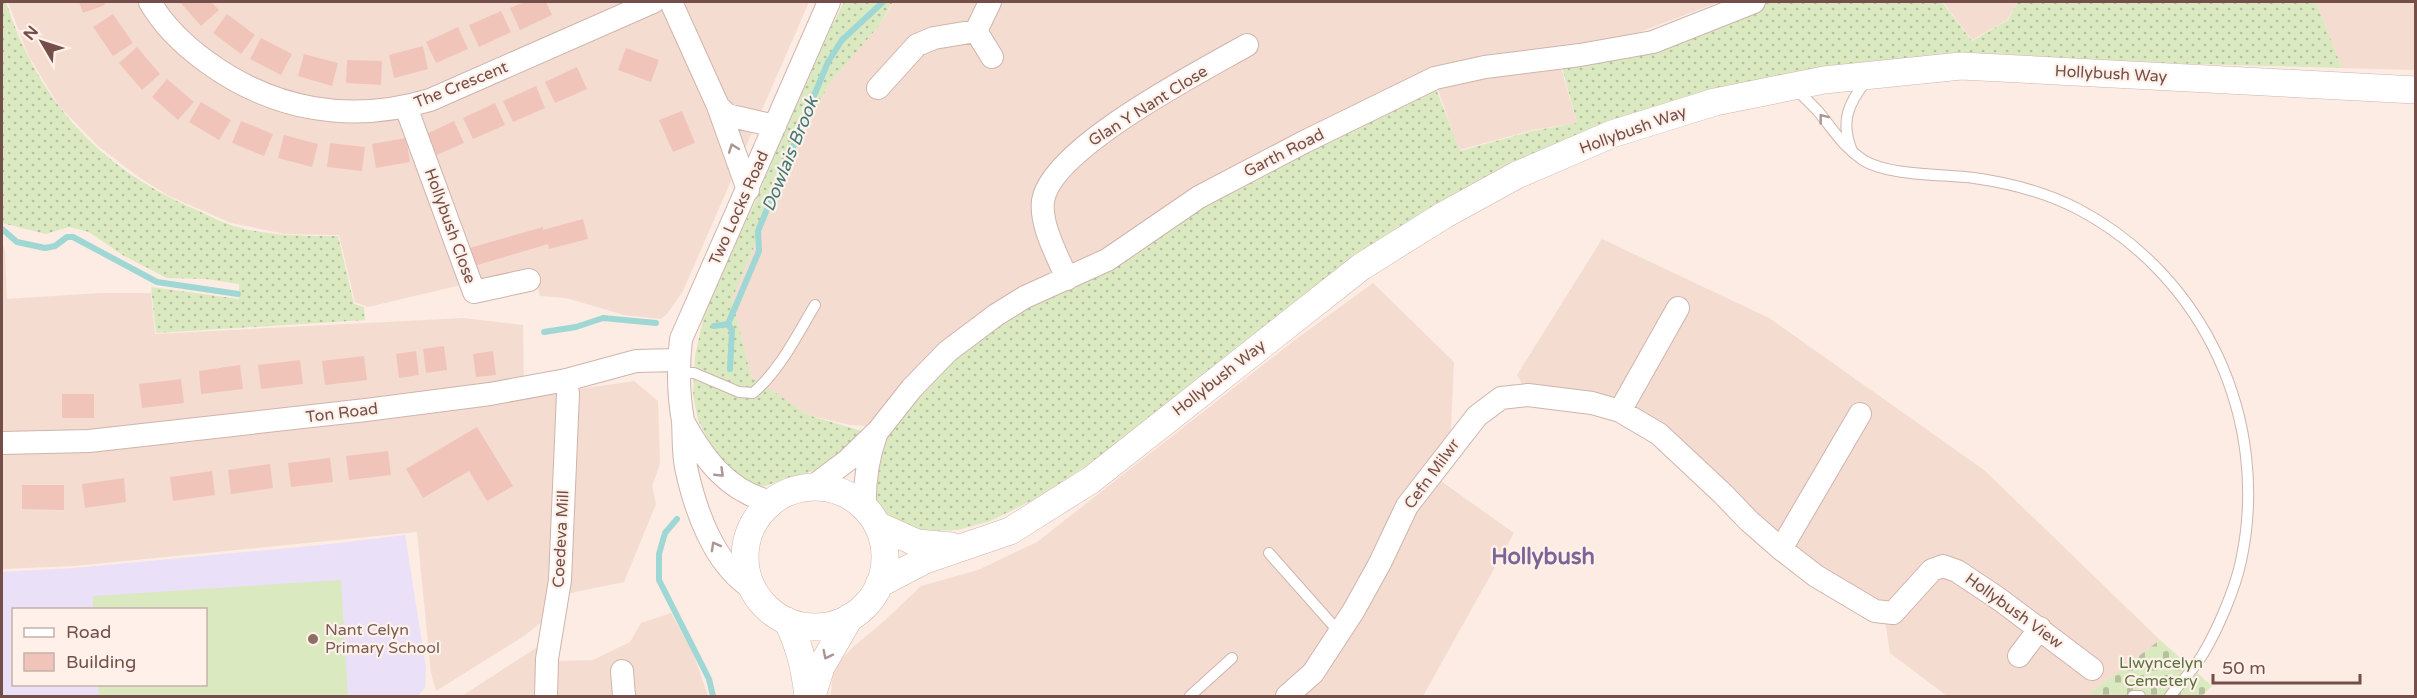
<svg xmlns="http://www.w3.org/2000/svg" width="2417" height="698" viewBox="0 0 2417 698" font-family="'Varela Round',sans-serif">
<defs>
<pattern id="grass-dots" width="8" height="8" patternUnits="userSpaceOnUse" patternTransform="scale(1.5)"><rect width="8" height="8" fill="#dbe9c1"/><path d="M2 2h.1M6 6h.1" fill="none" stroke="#b6bf9f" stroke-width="1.8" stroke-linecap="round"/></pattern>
<pattern id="cemetery-stones" width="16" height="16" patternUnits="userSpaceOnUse" patternTransform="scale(1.5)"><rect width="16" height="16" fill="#dbe9c1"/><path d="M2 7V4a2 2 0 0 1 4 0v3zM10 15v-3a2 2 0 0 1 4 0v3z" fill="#b6bf9f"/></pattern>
</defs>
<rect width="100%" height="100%" fill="#fcece3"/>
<!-- residential -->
<path fill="#f4dcd1" d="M 8,2 L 809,2 L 683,291 L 668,313 L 661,319 L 624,315 L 566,298 L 540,296 L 533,268 L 368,307 L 355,302 L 339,235 L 285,234 L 231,223 L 169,196 L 140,178 L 98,146 L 59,106 L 28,55 Z
M 894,2 L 1719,2 L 1619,40 L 1556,51 L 1577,123 L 1532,130 L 1459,150 L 1433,75 L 889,401 L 866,426 L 850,425 L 808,415 L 751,376 L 732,299 L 798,144 L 829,84 L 878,27 Z
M 1943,2 L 2018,2 L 2007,20 L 1972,40 Z
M 2316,2 L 2415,2 L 2415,70 L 2342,68 Z
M 1602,239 L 1769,318 L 1984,470 L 2160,640 L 2086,696 L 1947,696 L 1890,653 L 1884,614 L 1875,611 L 1659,434 L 1528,395 L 1517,375 Z
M 2,243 L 5,250 L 7,299 L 101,293 L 151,293 L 155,334 L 464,318 L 523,325 L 524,397 L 634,381 L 658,401 L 660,464 L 652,486 L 656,504 L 624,582 L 551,597 L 548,617 L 524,636 L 436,691 L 431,673 L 417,532 L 74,566 L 2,569 Z
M 1373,283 L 1454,362 L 1450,448 L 1431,474 L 1514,533 L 1423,696 L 831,696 L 833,668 L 852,648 L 882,623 L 921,586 L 978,570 L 1037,542 L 1295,340 Z
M 671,613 L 693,653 L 708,696 L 462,696 L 559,633 L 557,661 L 593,660 L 630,642 L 641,623 Z"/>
<!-- education -->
<path fill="#eae0f8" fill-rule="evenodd" d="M 405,535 L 426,668 L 425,688 L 418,696 L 2,696 L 2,572 L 75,568 L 331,544 ZM 14,610 L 206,610 L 206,684 L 14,684 Z"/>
<!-- grass -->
<path fill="url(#grass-dots)" d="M 2,2 L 6,2 C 37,99 98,167 192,208 C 206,214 220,222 234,226 C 268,236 303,236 338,236 L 354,304 L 364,307 L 365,320 L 156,333 L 151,287 L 239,299 L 239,284 L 206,279 L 167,278 L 124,256 L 89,232 L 69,227 L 46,234 L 2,223 Z
M 844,2 L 893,2 L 878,27 L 829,84 L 798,144 L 732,299 L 751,376 L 808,415 L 865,432 L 841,457 L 816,470 L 758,488 L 733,474 L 711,445 L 698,420 L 693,395 L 695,356 L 706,306 L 756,200 L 810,68 Z
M 1745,2 L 1942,2 L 1972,41 L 2008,20 L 2018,2 L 2316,2 L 2342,68 L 1979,58 L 1542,151 L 1045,494 L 990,521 L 958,530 L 920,531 L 891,518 L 880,508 L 874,496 L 883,432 L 975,337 L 1171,224 L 1433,81 L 1460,151 L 1532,131 L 1577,123 L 1561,64 Z"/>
<!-- cemetery -->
<path fill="url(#cemetery-stones)" d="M 2160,640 L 2212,686 L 2202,696 L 2086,696 Z"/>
<!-- garden -->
<path fill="#dbe9c1" d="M 341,580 L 348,696 L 99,696 L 98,685 L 206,684 L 206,610 L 93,609 L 93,596 Z"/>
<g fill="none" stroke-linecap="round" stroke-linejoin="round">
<!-- stream -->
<path stroke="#9ed7d3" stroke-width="6" d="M 2,229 L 17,242 L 45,248 L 55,246 L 67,237 L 73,237 L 157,282 L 238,294
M 714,326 L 728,324
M 544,332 L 576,327 L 603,318 L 656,323
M 730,369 L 732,330 L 728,324 L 759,251 L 758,231 L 828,62 L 842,40 L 883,2
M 677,519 L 665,533 L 659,554 L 659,580 L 709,679 L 713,696"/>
</g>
<!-- building -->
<path fill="#f1c4ba" d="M 79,2 L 104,2 L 105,5 L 83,13 Z
M 180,2 L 211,2 L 219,10 L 201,26 Z
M 525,2 L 546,2 L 552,15 L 520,30 L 510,8 Z
M 501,11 L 511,32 L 479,47 L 469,25 Z
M 113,14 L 133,43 L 113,56 L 93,27 Z
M 227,14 L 255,35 L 241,54 L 213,33 Z
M 458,27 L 468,49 L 436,63 L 426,42 Z
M 261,38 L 292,54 L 281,75 L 250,59 Z
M 423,46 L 428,69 L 394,78 L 389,55 Z
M 137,47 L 160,74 L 142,90 L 119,63 Z
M 626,48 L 659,60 L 651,82 L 618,70 Z
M 304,54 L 338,63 L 332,86 L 298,76 Z
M 347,60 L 382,61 L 381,85 L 346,83 Z
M 577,67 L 587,89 L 555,103 L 545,82 Z
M 167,79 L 194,102 L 178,120 L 152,97 Z
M 536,86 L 545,108 L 513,122 L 503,101 Z
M 201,102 L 231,120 L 219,140 L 189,122 Z
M 495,103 L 505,125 L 473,139 L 463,118 Z
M 682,111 L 695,143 L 673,152 L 659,120 Z
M 241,121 L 273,134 L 264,156 L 232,143 Z
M 454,121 L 464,143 L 432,157 L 422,136 Z
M 284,135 L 318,144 L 312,167 L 278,158 Z
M 406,138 L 410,162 L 376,168 L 372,144 Z
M 330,143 L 365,147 L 362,171 L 327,167 Z
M 583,219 L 588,239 L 549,249 L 548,244 L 471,267 L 466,249 L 543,227 L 543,230 Z
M 444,346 L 447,370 L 426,373 L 423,349 Z
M 416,351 L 419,375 L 399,378 L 396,354 Z
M 493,351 L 496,375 L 476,377 L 473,354 Z
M 364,356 L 367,380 L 325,385 L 322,361 Z
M 300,360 L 303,384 L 261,389 L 258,365 Z
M 240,365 L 243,389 L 201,394 L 199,371 Z
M 181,379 L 184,403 L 142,408 L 139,384 Z
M 62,394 L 94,394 L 94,418 L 62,418 Z
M 477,427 L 513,486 L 487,501 L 469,471 L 423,498 L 406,469 Z
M 388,451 L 391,475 L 349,480 L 346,456 Z
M 330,458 L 333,482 L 291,487 L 288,463 Z
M 270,464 L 273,488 L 231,494 L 228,470 Z
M 212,471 L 215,495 L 173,501 L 170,477 Z
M 124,478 L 126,502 L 85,508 L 82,484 Z
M 22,485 L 64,485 L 64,510 L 22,509 Z"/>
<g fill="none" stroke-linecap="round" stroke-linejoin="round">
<!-- service casing -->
<g stroke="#cfb4ac" stroke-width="12">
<path id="service" d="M 1795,88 C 1802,95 1810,103 1817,110 C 1833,129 1842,146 1863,160 C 1888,176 1943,174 1974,178 C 2010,183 2045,192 2078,209 C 2205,276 2271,421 2241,561 C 2235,589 2218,629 2203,654 C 2194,669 2181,682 2170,696
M 1852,151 C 1840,122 1848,103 1867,80
M 679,373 L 694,373 L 739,392 L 753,393 C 780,370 797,335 815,305
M 1269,553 L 1339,632
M 1190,696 L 1232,658
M 2133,696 L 2140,696"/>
</g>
<!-- minor casing -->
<g stroke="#cfb4ac" stroke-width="24">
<path id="minor" d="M 150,2 C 163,25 185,46 207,62 C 273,110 350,124 430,100 L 653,2
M 671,2 L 718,106 L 727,115 L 775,126
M 990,2 L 976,31 L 992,57
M 878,88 L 917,45 L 934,38 L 976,31
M 718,106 L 748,190
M 406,107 L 474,292 L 529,280
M 1067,279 C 1058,256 1040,226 1043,201 C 1051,148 1200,72 1247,45
M 1620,411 L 1678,308
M 683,421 C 678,393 678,366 681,339 L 829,2
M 2,443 L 89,441 L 366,410 L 490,394 L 566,380 L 636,361 L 678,360
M 812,487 L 848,460 L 878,431 L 912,388 L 948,351 L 996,315 L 1025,297 L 1107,260 L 1199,197 L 1304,142 L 1435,78 L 1485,67 L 1580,55 L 1653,42 L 1754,2
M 865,509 C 864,482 867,460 876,435
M 1781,549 L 1860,414
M 753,589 C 714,565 695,510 686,467 C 683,452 684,436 683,421 C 704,459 728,492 772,502
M 2019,656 L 2040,628
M 622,671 L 624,696
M 546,696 L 547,659 L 560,580 L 568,394 L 566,380
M 1287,696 L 1313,673 L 1354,610 L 1380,563 L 1407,506 L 1477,416 L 1501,398 L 1528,395 L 1592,403 L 1620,411 L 1659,434 L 1723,494 L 1749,521 L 1781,549 L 1816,576 L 1875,611 L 1893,613 L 1932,570 L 1943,566 L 1957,571 L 1999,599 L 2092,669"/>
</g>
<!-- tertiary casing -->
<g stroke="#cfb4ac" stroke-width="28">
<path id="tertiary" d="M745 557a70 70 0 1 1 140 0a70 70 0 1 1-140 0Z
M 877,525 L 917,543 L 951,546
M 879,584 L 925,560 L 1010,531 L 1091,480 L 1361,267 L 1444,215 L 1517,175 L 1612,134 L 1715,102 L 1824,80 L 1961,66 L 2416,90
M 787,621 C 800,645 805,669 808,696
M 812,696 L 821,667 L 850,617"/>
</g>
<!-- service -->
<use href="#service" stroke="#fff" stroke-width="10"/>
<!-- minor -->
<use href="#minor" stroke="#fff" stroke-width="22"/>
<!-- tertiary -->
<use href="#tertiary" stroke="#fff" stroke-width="27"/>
</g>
<!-- one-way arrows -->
<defs><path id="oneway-chevron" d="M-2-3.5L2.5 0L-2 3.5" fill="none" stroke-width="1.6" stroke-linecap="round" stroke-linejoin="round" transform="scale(1.5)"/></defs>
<g stroke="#ac9592">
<use href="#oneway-chevron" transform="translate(1823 118) rotate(-128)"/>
<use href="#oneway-chevron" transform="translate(733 148) rotate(-110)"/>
<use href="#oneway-chevron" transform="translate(720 473) rotate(44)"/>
<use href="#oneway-chevron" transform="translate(715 546) rotate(-119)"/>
<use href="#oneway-chevron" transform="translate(827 655) rotate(117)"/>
</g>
<!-- markers -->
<circle fill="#8d6e63" stroke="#fff1e9" stroke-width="2" cx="313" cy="639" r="6"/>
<g text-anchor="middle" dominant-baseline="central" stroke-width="4.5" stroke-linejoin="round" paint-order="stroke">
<!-- street labels -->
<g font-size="16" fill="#744f49" stroke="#fff1e9">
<text transform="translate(2111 74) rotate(3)">Hollybush Way</text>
<text transform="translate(461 85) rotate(-22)">The Crescent</text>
<text transform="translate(1148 106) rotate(-32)">Glan Y Nant Close</text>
<text transform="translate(1633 130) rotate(-20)">Hollybush Way</text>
<text transform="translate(1284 153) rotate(-27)">Garth Road</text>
<text transform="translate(739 208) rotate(-66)">Two Locks Road</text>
<text transform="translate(450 226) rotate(70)">Hollybush Close</text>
<text transform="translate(1219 378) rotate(-38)">Hollybush Way</text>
<text transform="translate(342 413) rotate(-7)">Ton Road</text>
<text transform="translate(1432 474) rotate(-54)">Cefn Milwr</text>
<text transform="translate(561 539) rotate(-87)">Coedeva Mill</text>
<text transform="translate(2014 611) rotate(36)">Hollybush View</text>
</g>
<!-- education labels -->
<g font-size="16" fill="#785e54" stroke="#fff1e9" text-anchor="start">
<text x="325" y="630">Nant Celyn<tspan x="325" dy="18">Primary School</tspan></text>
</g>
<!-- park labels -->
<g font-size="16" fill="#5a743e" stroke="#fff1e9">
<text x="2161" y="663">Llwyncelyn<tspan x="2161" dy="18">Cemetery</tspan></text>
</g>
<!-- water labels -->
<g font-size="18" font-style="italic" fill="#3d7976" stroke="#fff1e9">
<text transform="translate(790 154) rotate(-68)">Dowlais Brook</text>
</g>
<!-- district labels -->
<g font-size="22" font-weight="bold" fill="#7b6497" stroke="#fff1e9">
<text x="1543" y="557">Hollybush</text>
</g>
</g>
<!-- border -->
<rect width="2417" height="698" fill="none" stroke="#744f49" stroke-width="6"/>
<!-- legend -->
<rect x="12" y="608" width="195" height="78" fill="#fff1e9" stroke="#c7b0a9" stroke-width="1.5"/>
<rect x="24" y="628" width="30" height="9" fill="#ffffff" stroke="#c7b0a9" stroke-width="1.5"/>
<text x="66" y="638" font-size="18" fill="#744f49">Road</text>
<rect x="24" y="653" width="30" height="18" fill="#f1c4ba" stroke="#c7b0a9" stroke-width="1.5"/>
<text x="66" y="668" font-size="18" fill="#744f49">Building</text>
<!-- north arrow -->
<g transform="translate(42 42) rotate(309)" stroke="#fff1e9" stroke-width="4.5" paint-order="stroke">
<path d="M0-4.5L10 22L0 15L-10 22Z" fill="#744f49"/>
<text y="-9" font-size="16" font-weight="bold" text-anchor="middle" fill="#744f49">N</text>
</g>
<!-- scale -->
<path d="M2213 674v9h147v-9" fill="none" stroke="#744f49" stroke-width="3"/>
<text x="2222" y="674" font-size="18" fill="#744f49" stroke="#fff1e9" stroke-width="4.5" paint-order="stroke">50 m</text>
</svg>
